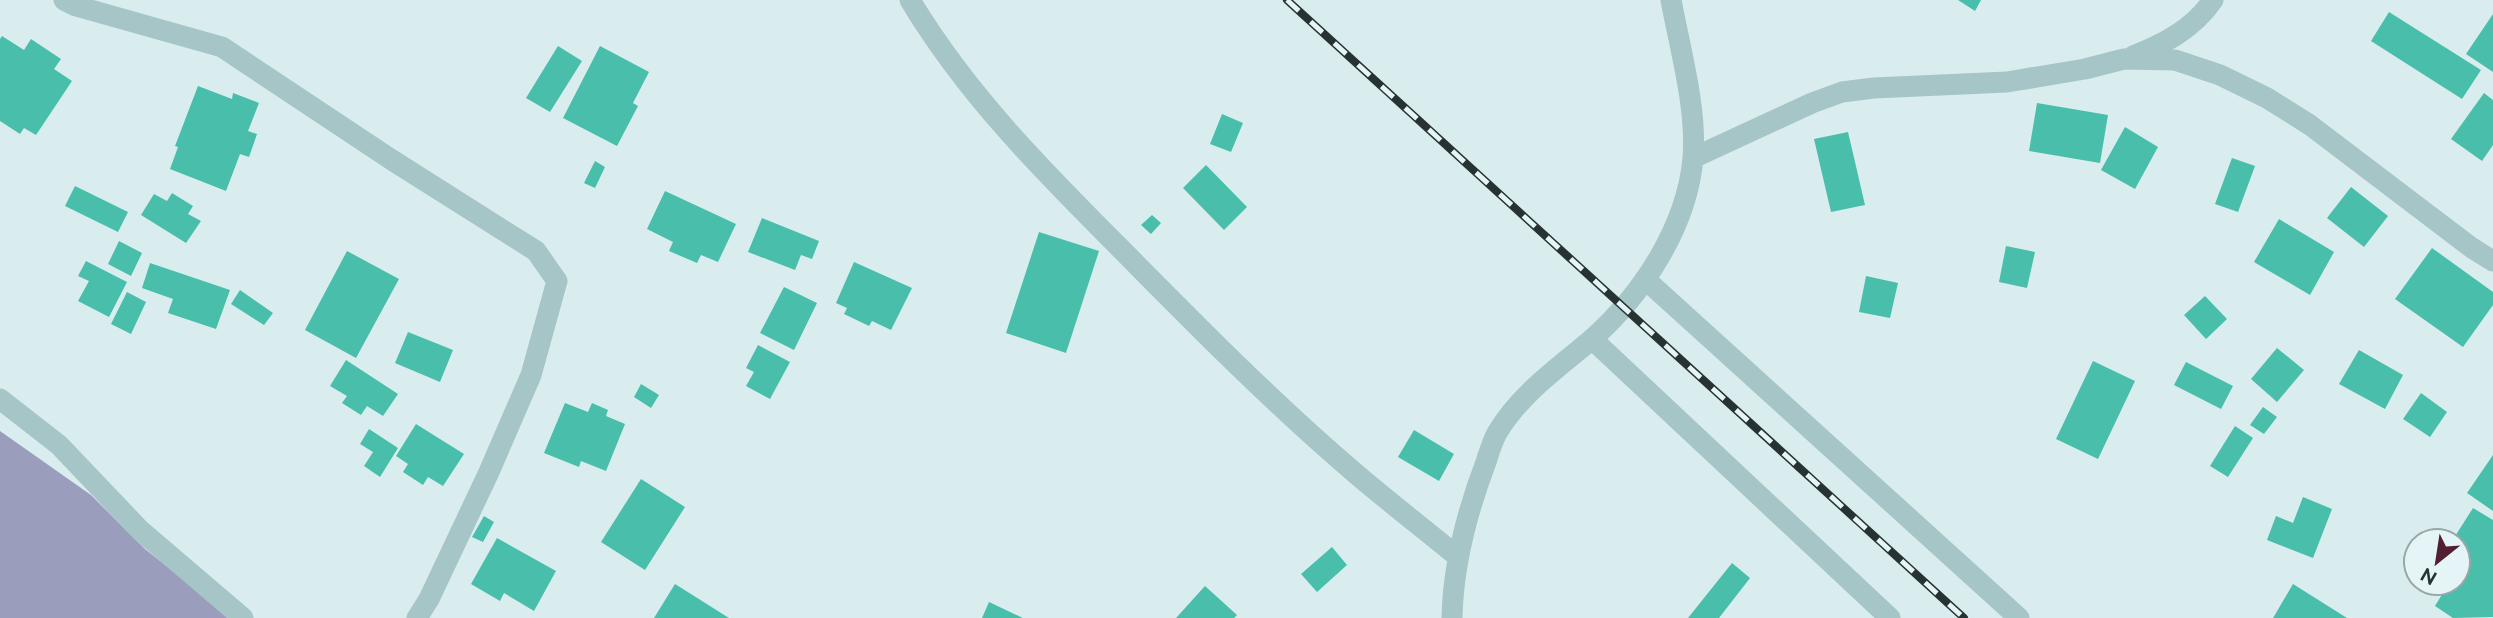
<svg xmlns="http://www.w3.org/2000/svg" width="2493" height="618" viewBox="0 0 2493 618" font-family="Raleway,sans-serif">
<rect width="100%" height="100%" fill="#d9edef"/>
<!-- green -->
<path fill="#9b9dbd" d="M 0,431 L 91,495 L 145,549 L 232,618 L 0,618 Z"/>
<!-- building -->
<path fill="#49beaa" d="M 1958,0 L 1981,0 L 1975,11 Z
M 2389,12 L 2481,70 L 2462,99 L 2371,41 Z
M 2493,14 L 2493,72 L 2466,54 Z
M 2,36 L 24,50 L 31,39 L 61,59 L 54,69 L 72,81 L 36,135 L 24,128 L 20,134 L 0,121 L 0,39 Z
M 558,46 L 582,61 L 550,112 L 526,98 Z
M 600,46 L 649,72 L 633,103 L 638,106 L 617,146 L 563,118 Z
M 198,86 L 232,99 L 233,93 L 259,103 L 248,131 L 257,134 L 249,157 L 240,154 L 226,191 L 170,169 L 178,147 L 175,146 Z
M 2484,93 L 2493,100 L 2493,145 L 2482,161 L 2451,139 Z
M 2037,103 L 2108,115 L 2100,163 L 2029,151 Z
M 1222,114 L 1243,123 L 1231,152 L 1210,144 Z
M 2125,127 L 2158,147 L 2135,189 L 2101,170 Z
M 1848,132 L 1865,205 L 1831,212 L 1814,139 Z
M 2232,158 L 2255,166 L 2238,212 L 2215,204 Z
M 595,161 L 605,167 L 595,188 L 584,183 Z
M 1206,165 L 1247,207 L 1224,230 L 1183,188 Z
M 75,186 L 128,212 L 118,232 L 65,206 Z
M 2351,187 L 2388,216 L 2364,247 L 2327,218 Z
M 665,191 L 736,224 L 718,262 L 701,255 L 697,263 L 669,251 L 673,242 L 647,229 Z
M 172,193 L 193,206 L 188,214 L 201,221 L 186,243 L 141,215 L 154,194 L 167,201 Z
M 1152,215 L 1161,223 L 1151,234 L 1141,225 Z
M 762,218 L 819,241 L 812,259 L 801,255 L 795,270 L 748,252 Z
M 2279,219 L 2334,252 L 2310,295 L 2254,262 Z
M 1039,232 L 1099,251 L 1066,353 L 1006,333 Z
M 119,241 L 142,253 L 131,276 L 108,264 Z
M 2006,246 L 2035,252 L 2027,288 L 1999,282 Z
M 2432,248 L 2493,292 L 2493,305 L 2463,347 L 2395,299 Z
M 347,251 L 399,279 L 356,358 L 305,330 Z
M 86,261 L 127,282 L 109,317 L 78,301 L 89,281 L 78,276 Z
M 854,262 L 912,288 L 891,330 L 872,321 L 869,326 L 844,314 L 847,308 L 836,303 Z
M 150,263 L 230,290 L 216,329 L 168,313 L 173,299 L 142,288 Z
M 1866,276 L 1898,283 L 1890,318 L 1859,312 Z
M 784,287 L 817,303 L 794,350 L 760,333 Z
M 240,290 L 273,313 L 264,325 L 231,304 Z
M 127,292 L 146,302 L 131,334 L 111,324 Z
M 2205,296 L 2227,319 L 2206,339 L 2184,315 Z
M 408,332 L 453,350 L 440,382 L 395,363 Z
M 758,345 L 790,362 L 770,399 L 746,386 L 754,372 L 746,368 Z
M 2277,348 L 2304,370 L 2277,402 L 2251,379 Z
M 2359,350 L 2403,375 L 2385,409 L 2339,384 Z
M 346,360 L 398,394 L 383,416 L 367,406 L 361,415 L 342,403 L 347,396 L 330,386 Z
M 2093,361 L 2135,381 L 2098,459 L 2056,439 Z
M 2186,362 L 2233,386 L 2221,409 L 2174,385 Z
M 641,384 L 659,395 L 651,408 L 634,397 Z
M 2421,393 L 2447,412 L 2430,437 L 2403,419 Z
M 565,403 L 588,412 L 592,403 L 608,410 L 606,416 L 625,424 L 606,471 L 581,461 L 579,467 L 544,453 Z
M 2263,407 L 2277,417 L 2264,434 L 2250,425 Z
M 416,424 L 464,454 L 443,486 L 428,477 L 423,485 L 403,472 L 408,464 L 396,456 Z
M 2235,426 L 2253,438 L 2228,477 L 2210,466 Z
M 369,429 L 398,448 L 380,477 L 364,466 L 373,452 L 360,444 Z
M 1414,430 L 1454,454 L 1439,481 L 1398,457 Z
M 2493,455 L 2493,511 L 2467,493 Z
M 641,479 L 685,507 L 645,570 L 601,542 Z
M 2303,497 L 2332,509 L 2313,558 L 2267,540 L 2276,516 L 2293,523 Z
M 2473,508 L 2493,520 L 2493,617 L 2453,618 L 2435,606 L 2449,583 L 2458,583 L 2458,569 L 2467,555 L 2458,549 L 2458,541 L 2452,541 Z
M 484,516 L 494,522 L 483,542 L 472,537 Z
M 497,538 L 556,571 L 534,611 L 504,593 L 500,601 L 471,584 Z
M 1332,547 L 1347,565 L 1317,592 L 1301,574 Z
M 1732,563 L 1750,578 L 1719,618 L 1688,618 Z
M 675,584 L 729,618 L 654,618 Z
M 2293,584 L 2347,618 L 2273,618 Z
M 1205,586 L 1237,615 L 1234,618 L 1176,618 Z
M 989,602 L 1023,618 L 982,618 Z"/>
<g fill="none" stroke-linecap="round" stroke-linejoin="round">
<!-- minor -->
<path stroke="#a6c5c6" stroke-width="21" d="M 64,0 L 76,6 L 222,47 L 392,160 L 536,251 L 557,281 L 531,375 L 489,472 L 429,599 L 417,618
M 910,0 C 967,95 1044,172 1122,250 C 1197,326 1273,403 1355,473 C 1389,502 1424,529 1458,557
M 2133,56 C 2164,44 2193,29 2213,0
M 1693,158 L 1812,103 L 1842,92 L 1874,88 L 2007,82 L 2085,69 L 2124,59 L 2175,60 L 2220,75 L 2267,98 L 2310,125 L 2472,248 L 2493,261
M 1645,279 L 2019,618
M 1592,339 L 1890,618
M 0,399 L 59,445 L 140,530 L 243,618
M 1452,618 C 1453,565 1467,512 1486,462 C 1489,453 1492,442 1497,433 C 1520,394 1558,368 1591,340 C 1642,295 1687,227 1693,158 C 1697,108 1680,49 1671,0"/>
<!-- rail casing -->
<g stroke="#273332" stroke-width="8">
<path id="rail" d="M 1287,0 L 1964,618"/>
</g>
<!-- rail -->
<use href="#rail" stroke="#e5f5f7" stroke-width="5" stroke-dasharray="16" stroke-linecap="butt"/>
</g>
<!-- north arrow -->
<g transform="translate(2437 562) rotate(210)"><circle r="33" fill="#e5f5f7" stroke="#99a7a8" stroke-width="2"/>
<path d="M0-5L12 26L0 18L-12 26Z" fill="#511f31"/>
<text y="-10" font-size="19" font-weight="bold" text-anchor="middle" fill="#273332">N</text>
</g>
</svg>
